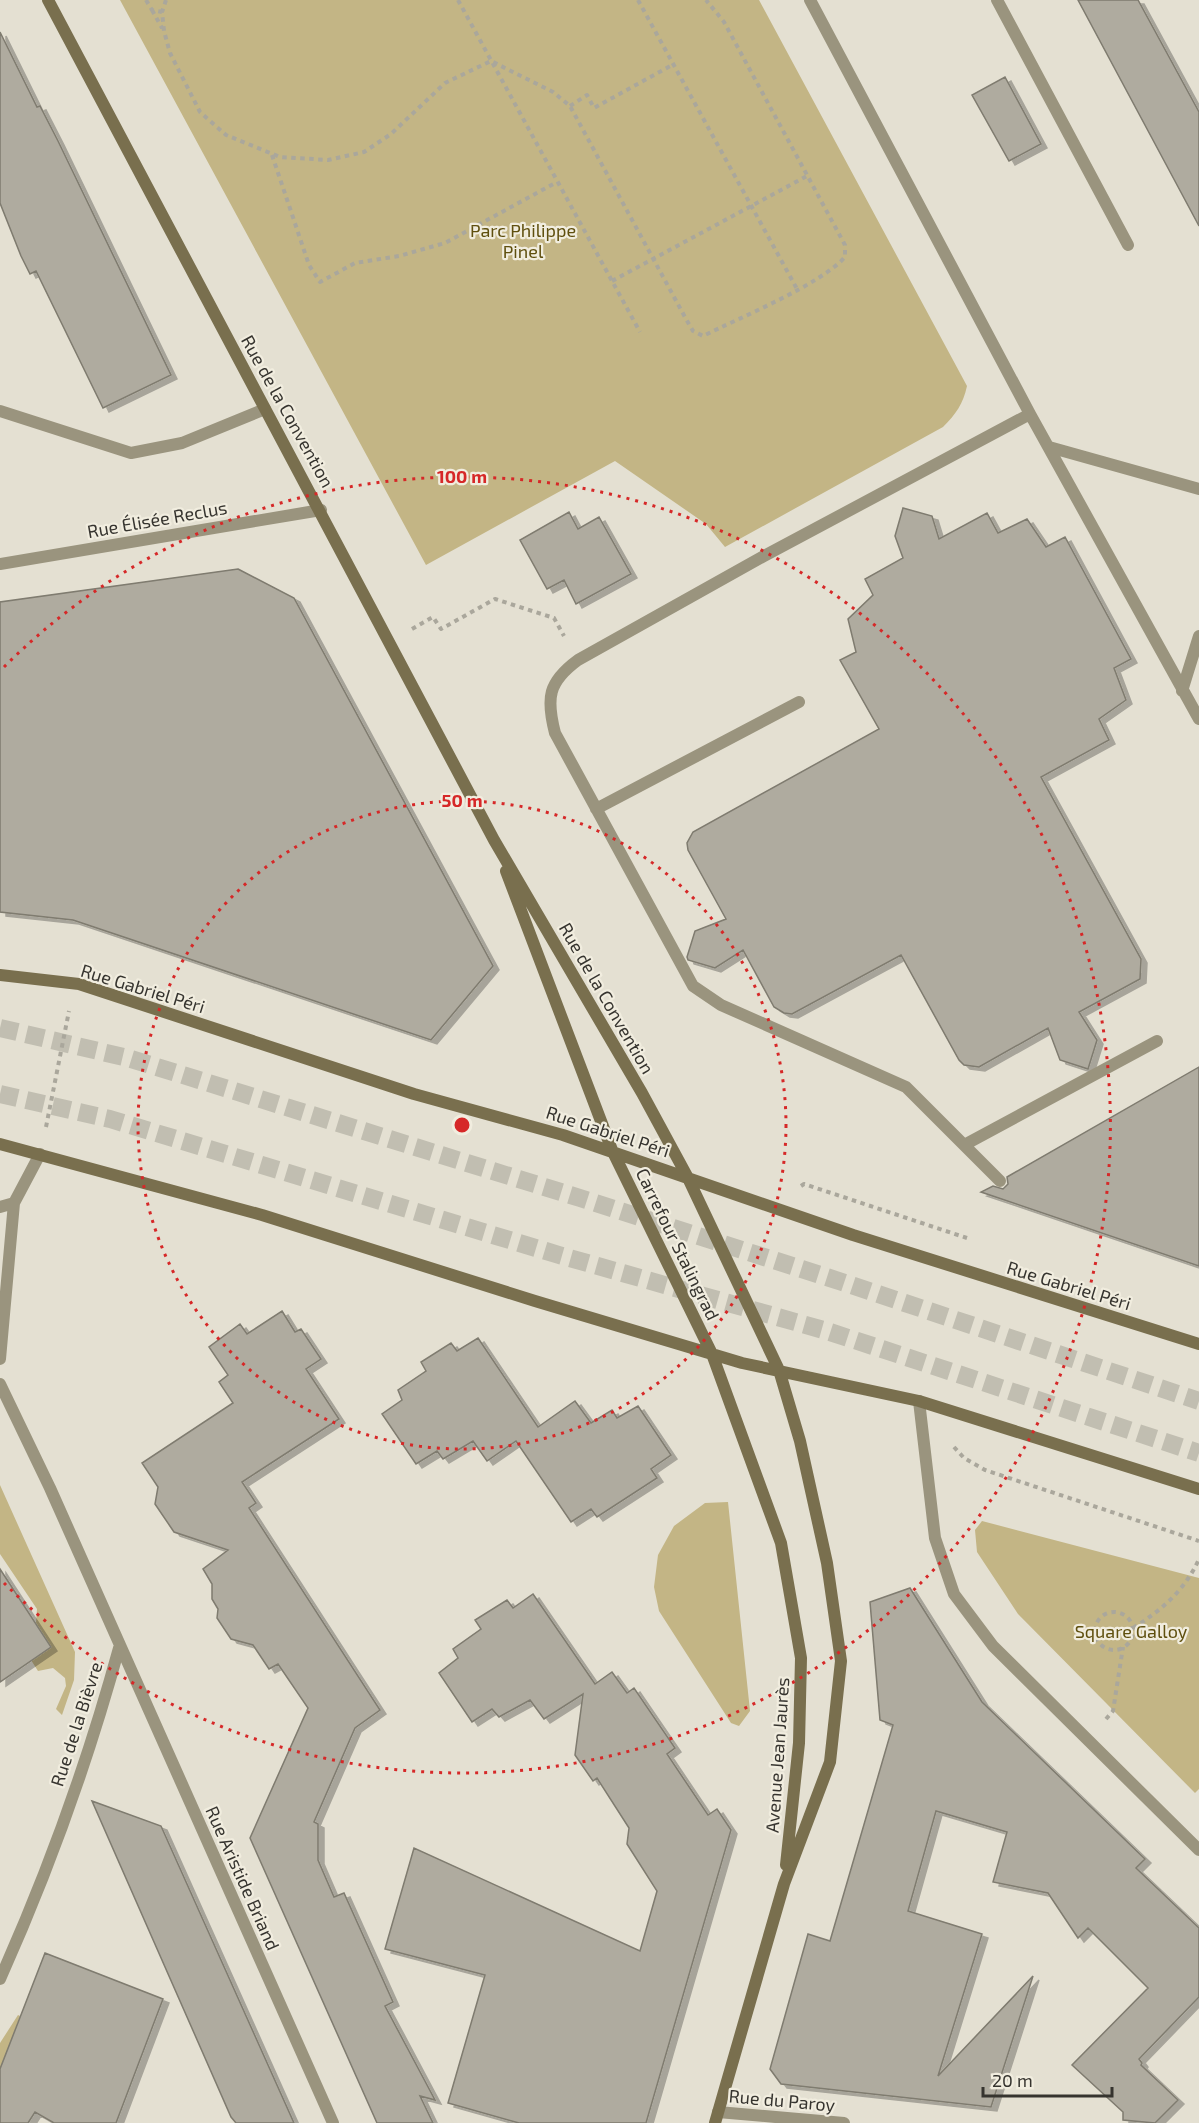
<svg xmlns="http://www.w3.org/2000/svg" width="1199" height="2123" viewBox="0 0 1199 2123" font-family="'Exo 2',sans-serif">
<defs>
<filter id="shadow"><feDropShadow dx="6" dy="4" stdDeviation="0" flood-color="#0004"/></filter>
</defs>
<rect width="100%" height="100%" fill="#e4e0d2"/>
<!-- green -->
<path fill="#c3b585" d="M 120,0 L 759,0 L 967,386 C 963,404 956,414 943,427 L 725,547 L 706,524 L 615,461 L 426,565 Z
M 0,1485 L 75,1652 L 74,1680 L 62,1715 L 56,1709 L 66,1686 L 65,1678 L 53,1668 L 38,1671 L 31,1660 L 51,1647 L 36,1623 L 37,1609 L 0,1554 Z
M 728,1502 L 750,1711 L 739,1726 L 731,1723 L 659,1611 L 654,1587 L 658,1555 L 674,1526 L 705,1503 Z
M 982,1521 L 1199,1578 L 1199,1789 L 1195,1793 L 1018,1614 L 977,1552 L 975,1530 Z
M 18,2015 L 20,2016 L 0,2071 L 0,2043 Z"/>
<!-- building -->
<path fill="#afab9f" stroke="#7f7b6f" stroke-width="1.5" filter="url(#shadow)" d="M 1078,0 L 1138,0 L 1199,112 L 1199,226 Z
M 0,32 L 37,107 L 40,106 L 58,141 L 171,375 L 103,408 L 36,271 L 30,274 L 21,256 L 0,203 Z
M 1005,77 L 1041,144 L 1009,161 L 972,95 Z
M 903,508 L 932,516 L 939,539 L 987,513 L 998,533 L 1027,519 L 1046,547 L 1065,537 L 1131,659 L 1114,668 L 1126,700 L 1099,719 L 1109,740 L 1041,777 L 1141,959 L 1140,979 L 1079,1012 L 1097,1040 L 1088,1069 L 1060,1060 L 1048,1028 L 979,1067 L 964,1065 L 959,1060 L 901,955 L 792,1014 L 784,1013 L 774,1007 L 743,950 L 715,968 L 688,960 L 687,957 L 695,931 L 726,919 L 688,850 L 687,843 L 693,832 L 879,729 L 840,660 L 856,652 L 848,619 L 873,595 L 865,579 L 903,558 L 895,536 Z
M 569,512 L 578,529 L 599,517 L 631,574 L 576,604 L 564,580 L 547,589 L 520,540 Z
M 238,569 L 294,598 L 493,966 L 431,1040 L 73,920 L 0,912 L 0,602 Z
M 1199,1067 L 1199,1266 L 981,1192 L 993,1186 L 1003,1189 L 1008,1184 L 1007,1177 Z
M 282,1311 L 295,1332 L 301,1329 L 321,1359 L 306,1369 L 339,1419 L 242,1482 L 256,1503 L 249,1508 L 380,1710 L 355,1728 L 314,1822 L 318,1824 L 318,1860 L 334,1897 L 344,1893 L 393,2002 L 385,2006 L 435,2100 L 420,2096 L 433,2123 L 377,2123 L 250,1838 L 308,1708 L 278,1664 L 269,1669 L 253,1645 L 231,1639 L 217,1618 L 218,1609 L 212,1599 L 212,1584 L 203,1569 L 228,1550 L 174,1532 L 155,1504 L 158,1487 L 142,1463 L 233,1403 L 219,1382 L 228,1375 L 209,1347 L 240,1324 L 247,1334 Z
M 478,1338 L 538,1427 L 575,1401 L 591,1423 L 612,1410 L 617,1418 L 638,1406 L 671,1455 L 651,1469 L 657,1478 L 597,1517 L 591,1509 L 571,1522 L 516,1441 L 487,1461 L 473,1441 L 443,1459 L 437,1451 L 416,1464 L 382,1414 L 402,1400 L 398,1390 L 426,1371 L 421,1362 L 451,1343 L 457,1351 Z
M 0,1569 L 51,1647 L 0,1682 Z
M 910,1588 L 982,1702 L 1145,1859 L 1136,1868 L 1199,1928 L 1199,1997 L 1139,2059 L 1142,2063 L 1141,2065 L 1178,2100 L 1155,2123 L 1123,2120 L 1123,2112 L 1072,2065 L 1148,1988 L 1088,1928 L 1078,1938 L 1048,1893 L 993,1882 L 1007,1832 L 936,1811 L 908,1911 L 982,1934 L 938,2076 L 1033,1976 L 991,2107 L 781,2084 L 770,2069 L 808,1934 L 830,1941 L 893,1725 L 880,1720 L 870,1602 Z
M 533,1594 L 595,1684 L 612,1672 L 627,1693 L 634,1688 L 675,1748 L 667,1754 L 708,1815 L 717,1809 L 731,1830 L 646,2123 L 519,2123 L 448,2103 L 485,1975 L 385,1949 L 414,1848 L 640,1951 L 657,1891 L 627,1844 L 629,1828 L 597,1778 L 593,1781 L 575,1755 L 583,1694 L 544,1719 L 530,1700 L 499,1717 L 492,1709 L 472,1722 L 439,1673 L 458,1658 L 453,1649 L 481,1629 L 475,1620 L 507,1600 L 513,1608 Z
M 92,1801 L 161,1826 L 294,2123 L 236,2123 L 231,2117 Z
M 45,1953 L 163,1999 L 116,2123 L 54,2123 L 35,2112 L 28,2123 L 0,2123 L 0,2069 Z"/>
<g fill="none" stroke-linecap="round" stroke-linejoin="round">
<!-- motorway-tunnel -->
<path stroke="#c1beb1" stroke-width="18" stroke-dasharray="18 9" stroke-linecap="butt" d="M 0,1028 L 128,1058 L 580,1198 L 842,1282 L 1199,1401
M 0,1094 L 110,1119 L 559,1255 L 827,1331 L 1199,1453"/>
<!-- path -->
<path stroke="#aaa79c" stroke-width="4" stroke-dasharray="4.5 4.5" stroke-linecap="butt" d="M 146,0 L 152,10 L 162,12
M 166,0 L 162,12 L 164,31 L 170,53 L 200,112 L 226,135 L 280,157 L 328,160 L 364,152 L 391,134 L 445,83 L 491,61 L 553,92 L 570,106 L 686,319 L 693,331 L 703,336 C 739,318 820,285 845,257 L 845,245 L 724,22 L 706,0
M 458,0 L 640,332
M 638,0 L 797,289
M 152,10 L 162,28
M 570,106 L 587,95 L 594,108 L 674,64
M 272,155 L 309,265 L 320,282 L 355,263 L 399,256 L 445,243 L 557,182
M 612,281 L 807,176
M 412,629 L 433,617 L 441,629 L 495,599 L 554,618 L 564,636
M 46,1127 L 69,1011
M 801,1186 L 804,1184 L 967,1238
M 954,1447 L 964,1458 L 985,1470 L 1199,1541
M1095 1631a19 19 0 1 1 38 0a19 19 0 1 1-38 0Z
M 1133,1628 C 1162,1610 1185,1590 1199,1559
M 1106,1719 L 1113,1711 L 1123,1647"/>
<!-- service -->
<path stroke="#9a947e" stroke-width="12" d="M 810,0 L 1030,414 L 1199,719
M 997,0 L 1128,245
M 1049,447 L 1199,489
M 1182,691 L 1199,636
M 596,809 L 799,702
M 966,1144 L 1157,1041
M 1000,1181 L 906,1087 L 721,1005 L 693,986 L 555,733 C 546,698 548,682 578,660 L 764,556 L 1030,414"/>
<!-- minor -->
<path stroke="#9a947e" stroke-width="12" d="M 0,411 L 131,453 L 182,443 L 265,409
M 0,564 L 321,510
M 0,1207 L 14,1203 L 40,1154
M 0,1359 L 14,1203
M 0,1384 L 50,1488 L 333,2123
M 919,1401 L 935,1538 L 954,1594 L 993,1646 L 1199,1850
M 0,1979 C 48,1872 88,1761 119,1648
M 718,2112 L 844,2123"/>
<!-- secondary -->
<path stroke="#796f4e" stroke-width="12" d="M 48,0 L 494,840 L 642,1093 L 687,1176 L 779,1370 L 800,1441 L 827,1563 L 841,1661 L 830,1762 L 784,1884 L 715,2123
M 506,871 L 612,1150 L 712,1354 L 781,1543 L 801,1658 L 799,1743 L 786,1865
M 0,975 L 79,984 L 414,1094 L 563,1135 L 853,1235 L 1199,1344
M 0,1144 L 262,1215 L 535,1301 L 742,1363 L 919,1401 L 1199,1489"/>
</g>
<!-- distance rings -->
<g fill="none" stroke="#d62828" stroke-width="3" stroke-dasharray="3 6">
<circle cx="462" cy="1125" r="324"/>
<path d="M4 667A648 648 0 1 1 4 1583"/>
</g>
<g text-anchor="middle" dominant-baseline="central" stroke-width="4.5" stroke-linejoin="round" paint-order="stroke">
<!-- park labels -->
<g font-size="18" fill="#5f4f0e" stroke="#f1eddf">
<text x="523" y="230">Parc Philippe<tspan x="523" dy="21">Pinel</tspan></text>
<text x="1131" y="1631">Square Galloy</text>
</g>
<!-- street labels -->
<g font-size="18" fill="#36342f" stroke="#f1eddf">
<text transform="translate(288 411) rotate(61)">Rue de la Convention</text>
<text transform="translate(157 519) rotate(-10)">Rue Élisée Reclus</text>
<text transform="translate(143 988) rotate(17)">Rue Gabriel Péri</text>
<text transform="translate(607 998) rotate(60)">Rue de la Convention</text>
<text transform="translate(608 1131) rotate(18)">Rue Gabriel Péri</text>
<text transform="translate(678 1244) rotate(64)">Carrefour Stalingrad</text>
<text transform="translate(1069 1285) rotate(17)">Rue Gabriel Péri</text>
<text transform="translate(76 1724) rotate(-72)">Rue de la Bièvre</text>
<text transform="translate(777 1755) rotate(-86)">Avenue Jean Jaurès</text>
<text transform="translate(243 1878) rotate(66)">Rue Aristide Briand</text>
<text transform="translate(782 2100) rotate(5)">Rue du Paroy</text>
</g>
</g>
<circle cx="462" cy="1125" r="9" fill="#d62828" stroke="#f1eddf" stroke-width="3"/>
<g font-size="18" text-anchor="middle" font-weight="bold" fill="#d62828" stroke="#f1eddf" stroke-width="4.5" stroke-linejoin="round" paint-order="stroke">
<text x="462" y="483">100 m</text>
<text x="462" y="807">50 m</text>
</g>
<!-- scale -->
<path d="M983 2087v9h129v-9" fill="none" stroke="#36342f" stroke-width="3"/>
<text x="992" y="2087" font-size="18" fill="#36342f" stroke="#f1eddf" stroke-width="4.5" paint-order="stroke">20 m</text>
</svg>
